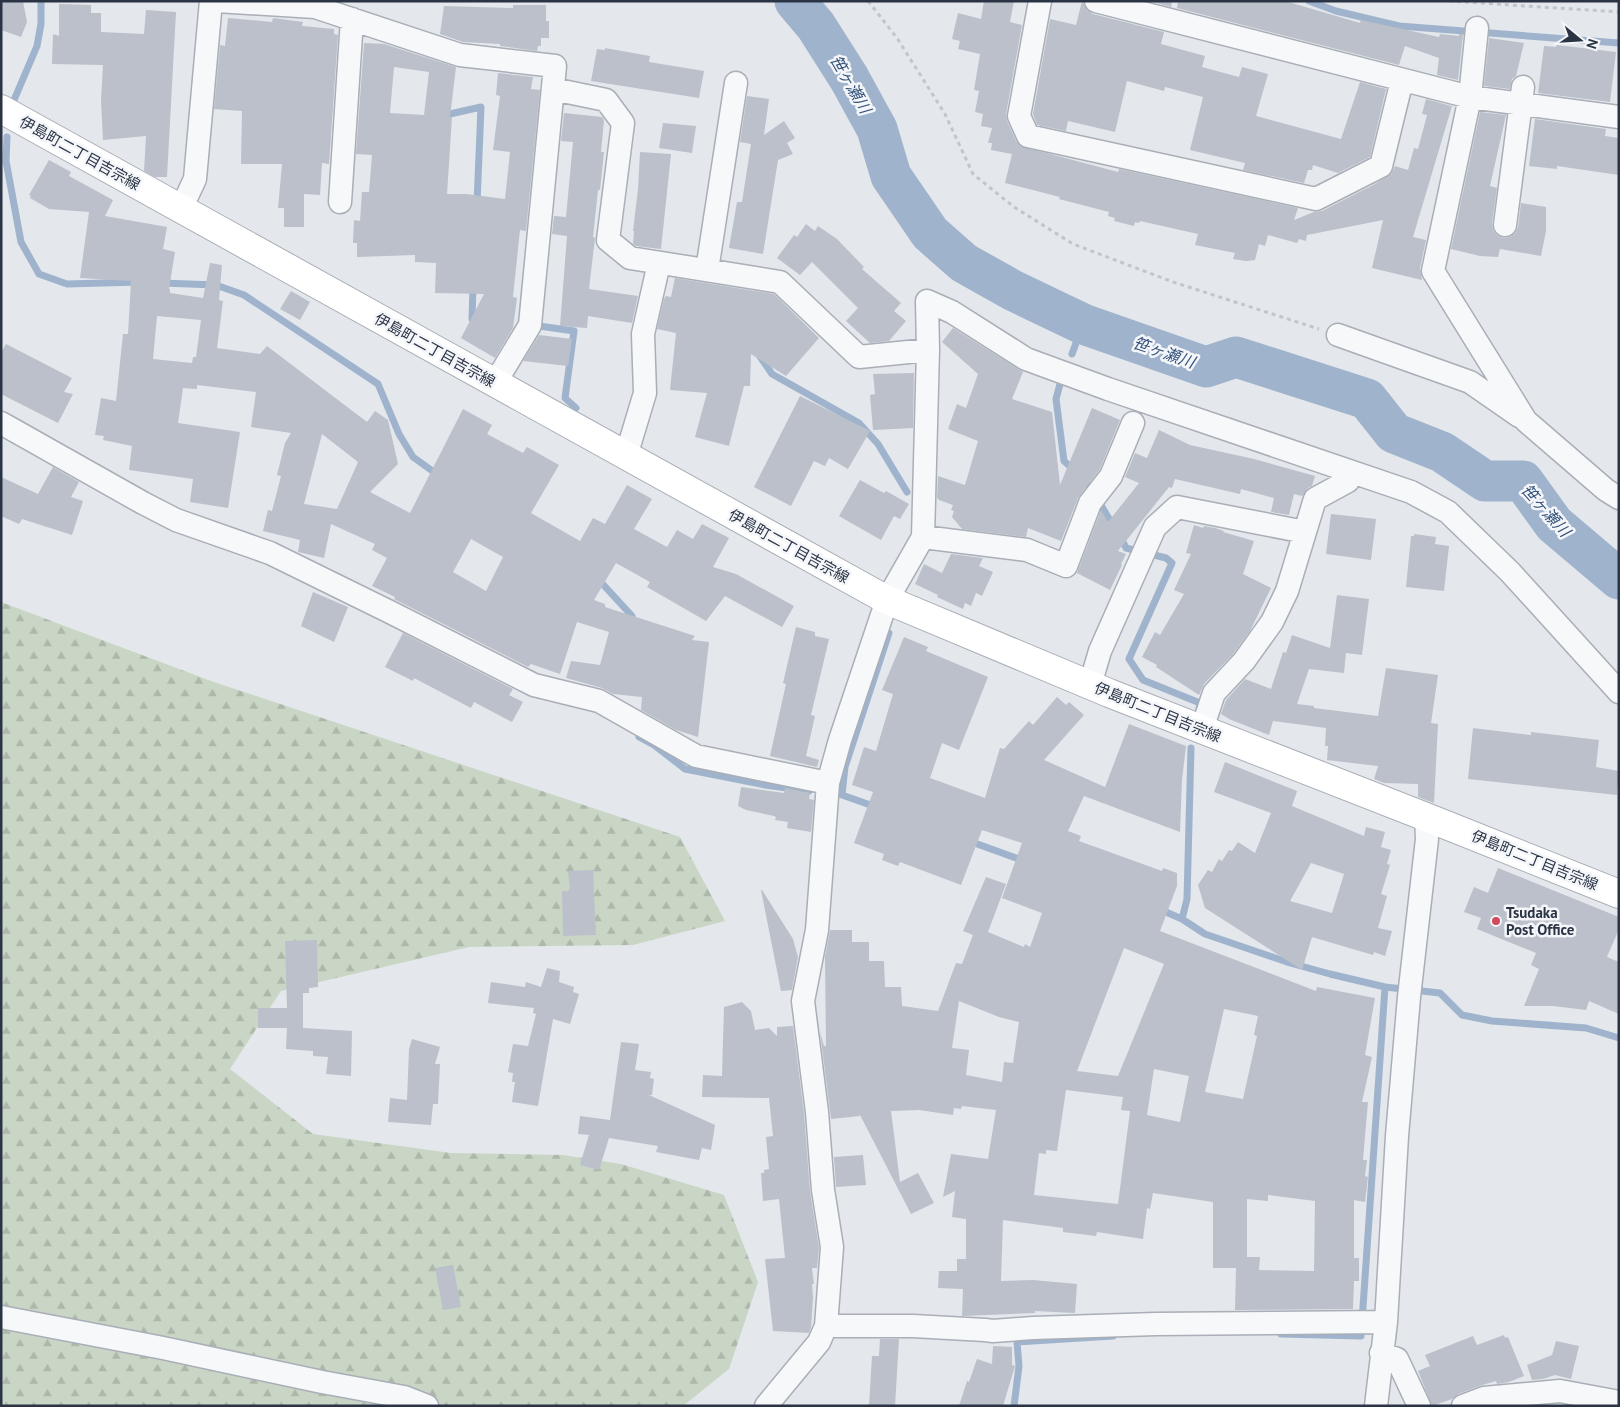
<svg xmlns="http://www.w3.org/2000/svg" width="1620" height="1407" viewBox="0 0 1620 1407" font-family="'PT Sans','Noto Sans JP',sans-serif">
<defs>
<pattern id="forest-firs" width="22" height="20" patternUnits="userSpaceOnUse" patternTransform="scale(1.25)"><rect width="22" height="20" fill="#c9d6c5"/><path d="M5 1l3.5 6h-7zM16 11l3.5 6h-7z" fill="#adb8ab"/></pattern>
</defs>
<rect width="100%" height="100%" fill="#e4e7ec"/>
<!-- forest -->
<path fill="url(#forest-firs)" d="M 1,602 L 211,681 L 680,837 L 725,921 L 633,945 L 469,947 L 281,991 L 230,1069 L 313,1134 L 451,1153 L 563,1155 L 621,1164 L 724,1195 L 758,1282 L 729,1369 L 683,1406 L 1,1406 Z"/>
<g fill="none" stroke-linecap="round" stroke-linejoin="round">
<!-- stream -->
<path stroke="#9fb4cc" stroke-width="7" d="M 1309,1 L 1336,11 L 1399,26 L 1619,43
M 14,100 L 37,46 L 41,24 L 41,1
M 441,116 L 481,107 L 477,203
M 7,137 L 6,161 L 21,242 L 39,274 L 67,284 L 139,282
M 162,283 L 216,285 L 244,295 L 378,384 L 399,434 L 413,457 L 438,475
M 473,286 L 472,319 L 478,320
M 539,326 L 574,331 L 565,398 L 576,408
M 1072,354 L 1083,324
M 759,355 L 772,374 L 859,423 L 878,444 L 907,492
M 1060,384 L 1056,399 L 1064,461 L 1074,470
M 1081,478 L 1090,487 L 1114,527
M 1120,536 L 1126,548 L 1166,558 L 1172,563 L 1129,659 L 1143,680 L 1200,703 L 1199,710
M 598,579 L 632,616 L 634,624
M 639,737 L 654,745 L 685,769 L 765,785 L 809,791
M 1191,748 L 1187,899 L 1182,919 L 1205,934 L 1290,963 L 1330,974 L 1385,987 L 1361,1336 L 1281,1334
M 876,807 L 842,795 L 845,767 L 889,633
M 969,841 L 1024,861
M 1159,909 L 1182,919
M 1385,987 L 1440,993 L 1462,1015 L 1492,1021 L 1586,1028 L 1619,1038
M 1014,1406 L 1019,1366 L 1017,1342 L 1113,1336"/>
<!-- river -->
<path stroke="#9fb4cc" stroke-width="41" d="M 795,1 L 816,26 L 849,78 L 877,129 L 891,176 L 930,233 L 964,263 L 1012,290 L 1083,324 L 1206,367 L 1236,357 L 1367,399 L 1394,433 L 1442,452 L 1485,481 L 1523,481 L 1554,524 L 1619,579"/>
</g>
<!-- building -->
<path fill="#bbc0ca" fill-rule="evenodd" d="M 1,1 L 23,1 L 27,22 L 21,37 L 1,30 Z
M 984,1 L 1014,1 L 1010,22 L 1022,25 L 1006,114 L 1007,121 L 1016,141 L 1020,146 L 1118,172 L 1119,169 L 1298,208 L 1294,220 L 1314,212 L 1322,211 L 1375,184 L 1391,174 L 1395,166 L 1408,170 L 1414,148 L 1418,149 L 1427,115 L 1422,114 L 1426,99 L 1455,107 L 1452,106 L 1413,237 L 1426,240 L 1420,268 L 1422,280 L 1372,268 L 1383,220 L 1307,235 L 1306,241 L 1299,239 L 1297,243 L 1268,235 L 1265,246 L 1259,244 L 1255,260 L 1246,261 L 1233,259 L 1235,253 L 1195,245 L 1198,234 L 1140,221 L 1139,223 L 1135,222 L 1134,226 L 1114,221 L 1115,218 L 1108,216 L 1109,212 L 1059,199 L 1060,197 L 1005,183 L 1012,154 L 991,150 L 992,143 L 988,143 L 992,128 L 981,126 L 983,114 L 975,112 L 979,91 L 974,90 L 980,54 L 958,49 L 960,41 L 952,39 L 958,13 L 981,19 Z
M 1082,1 L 1087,10 L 1093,14 L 1164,32 L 1161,44 L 1205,56 L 1202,67 L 1239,77 L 1242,67 L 1268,74 L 1256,116 L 1341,139 L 1360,82 L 1386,89 L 1370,157 L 1338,173 L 1313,165 L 1312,170 L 1308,170 L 1304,183 L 1243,170 L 1245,163 L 1190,150 L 1203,97 L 1165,87 L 1164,91 L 1127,81 L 1115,132 L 1068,121 L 1066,131 L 1037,125 L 1033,114 L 1050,19 L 1076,25 Z
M 1150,1 L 1172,1 L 1171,7 Z
M 1178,1 L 1285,1 L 1360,23 L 1361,20 L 1439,37 L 1440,34 L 1459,36 L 1459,34 L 1463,34 L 1458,80 L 1437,75 L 1439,58 L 1405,46 L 1399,65 L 1177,8 Z
M 59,4 L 91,5 L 91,13 L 101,13 L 101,32 L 144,34 L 146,10 L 176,12 L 167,177 L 155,177 L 144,171 L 146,136 L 103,140 L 101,100 L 103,65 L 52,64 L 53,34 L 59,36 Z
M 513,5 L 546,5 L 546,21 L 549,21 L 549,38 L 541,38 L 541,46 L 538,46 L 537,51 L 500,46 L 500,44 L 463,42 L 440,34 L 444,6 L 513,8 Z
M 228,18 L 272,22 L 273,18 L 303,22 L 302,26 L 334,29 L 334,34 L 338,35 L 329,164 L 322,163 L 320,195 L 304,194 L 304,227 L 284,227 L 284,208 L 278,208 L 282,164 L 241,164 L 242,111 L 214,109 L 220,45 L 225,46 Z
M 1489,38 L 1524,43 L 1516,76 L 1512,79 L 1510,89 L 1484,86 Z
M 364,43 L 384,44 L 456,67 L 450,117 L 452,117 L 447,194 L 466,194 L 505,199 L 510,152 L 493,150 L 500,96 L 496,95 L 498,73 L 533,77 L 531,89 L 540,90 L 526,231 L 520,230 L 513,297 L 517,298 L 513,328 L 495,358 L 461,338 L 484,294 L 435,293 L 436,263 L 415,262 L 415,255 L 357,257 L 357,243 L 353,243 L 354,220 L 360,221 L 362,192 L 369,192 L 372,155 L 356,154 ZM 394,67 L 429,72 L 424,115 L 390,113 Z
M 1557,45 L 1616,52 L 1610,102 L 1538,93 L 1544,46 L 1556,47 Z
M 605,48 L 650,56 L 649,62 L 704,71 L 699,98 L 591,81 L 597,49 L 605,50 Z
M 747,96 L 769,99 L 764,135 L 784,121 L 795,138 L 787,143 L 793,154 L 778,160 L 763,254 L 729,248 L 737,202 L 742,202 L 751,144 L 740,142 Z
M 1480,112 L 1506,115 L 1490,186 L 1497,188 L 1492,223 L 1493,230 L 1497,235 L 1503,238 L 1510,237 L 1515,233 L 1518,227 L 1521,203 L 1546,207 L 1546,231 L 1541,256 L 1500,249 L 1498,257 L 1480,256 L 1451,249 Z
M 564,113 L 602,117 L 604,120 L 601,152 L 604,152 L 600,190 L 598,190 L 593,237 L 595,238 L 589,289 L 638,296 L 632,323 L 588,316 L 587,328 L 560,326 L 567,236 L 552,234 L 554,216 L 566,217 L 573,142 L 561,141 Z
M 1535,119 L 1606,129 L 1605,136 L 1619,138 L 1619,175 L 1557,166 L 1557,169 L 1529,166 Z
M 663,123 L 696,126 L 692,153 L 659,148 Z
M 640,152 L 671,154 L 661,249 L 636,246 L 633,244 L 634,231 L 633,231 L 638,189 Z
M 49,160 L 71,172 L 69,176 L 113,200 L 105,216 L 167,227 L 163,249 L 175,252 L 169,289 L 170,289 L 170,293 L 203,298 L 210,263 L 222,265 L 219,300 L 223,301 L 217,348 L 260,354 L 267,346 L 367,422 L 375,411 L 388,420 L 398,464 L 370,492 L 410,513 L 463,409 L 492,425 L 487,434 L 523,453 L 527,447 L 559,465 L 531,513 L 580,541 L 593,518 L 605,524 L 627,485 L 652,499 L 634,529 L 667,547 L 677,530 L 693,539 L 702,524 L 729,538 L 713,567 L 736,574 L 794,606 L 782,627 L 725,596 L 706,621 L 647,587 L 650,582 L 616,563 L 594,600 L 605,604 L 605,607 L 695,636 L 692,640 L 709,642 L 698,737 L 676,730 L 641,710 L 642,697 L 613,694 L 602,688 L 566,678 L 571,661 L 600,665 L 609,632 L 577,622 L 560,674 L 531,664 L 528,667 L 394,599 L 395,597 L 372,586 L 387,558 L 372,550 L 375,544 L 331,524 L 324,558 L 298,552 L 300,540 L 263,531 L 268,510 L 272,511 L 281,476 L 277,475 L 285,443 L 291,433 L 251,427 L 256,392 L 197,385 L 197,389 L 183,388 L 178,423 L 240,432 L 228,508 L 190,502 L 193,479 L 129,470 L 132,446 L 103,440 L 104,436 L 95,435 L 101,398 L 116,401 L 123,334 L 128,334 L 131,281 L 80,278 L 89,212 L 49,209 L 30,198 L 31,196 L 29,195 ZM 157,316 L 201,320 L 196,357 L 193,357 L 192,363 L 153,359 ZM 322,434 L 358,462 L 337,509 L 304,504 ZM 471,539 L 503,557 L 486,591 L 453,572 Z
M 806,224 L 815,231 L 818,226 L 837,239 L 864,267 L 862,269 L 901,303 L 894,311 L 906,321 L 889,341 L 870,343 L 846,321 L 858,308 L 812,262 L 800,275 L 777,258 L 794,235 L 797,237 Z
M 675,278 L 774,294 L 819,338 L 786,376 L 751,354 L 750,386 L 744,386 L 729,446 L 695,437 L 707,393 L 670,390 L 676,333 L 657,329 L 664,299 L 666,296 L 671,297 Z
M 291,291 L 310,302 L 300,320 L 280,309 Z
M 953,328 L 1023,372 L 1012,399 L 1052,412 L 1060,485 L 1092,408 L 1120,420 L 1100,469 L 1078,498 L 1061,541 L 1028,528 L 1026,537 L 962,529 L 952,517 L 954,511 L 951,510 L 953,505 L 939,500 L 937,498 L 938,476 L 965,485 L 978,441 L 948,429 L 957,404 L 966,408 L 978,374 L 942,342 Z
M 539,335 L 572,339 L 568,366 L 523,361 Z
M 6,344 L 72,378 L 64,392 L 73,394 L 58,423 L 1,394 L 1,353 Z
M 914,373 L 913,428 L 873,430 L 870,395 L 875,394 L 873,374 Z
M 800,396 L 870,431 L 848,469 L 829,458 L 825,466 L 814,461 L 791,506 L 754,487 Z
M 1159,430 L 1190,445 L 1254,459 L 1315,476 L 1312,486 L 1308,488 L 1302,496 L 1294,494 L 1289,515 L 1271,512 L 1274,498 L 1241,489 L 1240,494 L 1175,479 L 1172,488 L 1169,487 L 1118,551 L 1126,554 L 1121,564 L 1122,565 L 1110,590 L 1077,573 L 1101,510 L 1108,522 L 1139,483 L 1125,477 L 1135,453 L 1147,458 Z
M 53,467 L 79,482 L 71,497 L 83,501 L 72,535 L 22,519 L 19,524 L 1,516 L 1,477 L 38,494 Z
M 860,480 L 884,493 L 886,491 L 909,504 L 900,519 L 894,516 L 881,540 L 839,516 Z
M 1331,514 L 1376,519 L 1371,560 L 1326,554 Z
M 1194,525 L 1203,528 L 1204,526 L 1215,528 L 1224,531 L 1223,532 L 1254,541 L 1243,574 L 1271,588 L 1250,631 L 1234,653 L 1204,684 L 1199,695 L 1156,667 L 1157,665 L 1142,657 L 1155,632 L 1160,635 L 1184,594 L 1174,590 L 1191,554 L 1186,553 Z
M 1414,534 L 1436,537 L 1435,544 L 1449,546 L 1444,591 L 1406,587 L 1411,536 L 1414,536 Z
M 951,554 L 983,558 L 979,566 L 993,572 L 982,596 L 976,593 L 971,606 L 965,603 L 963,609 L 937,597 L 938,595 L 915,584 L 924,564 L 942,573 Z
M 313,592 L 348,607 L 334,642 L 301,626 Z
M 1337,595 L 1369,599 L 1362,655 L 1346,653 L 1344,673 L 1309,669 L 1297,704 L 1314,706 L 1314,708 L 1378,716 L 1386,668 L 1438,675 L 1431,723 L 1438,724 L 1434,803 L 1418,797 L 1418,784 L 1384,783 L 1374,779 L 1378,766 L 1327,760 L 1328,746 L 1325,746 L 1326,728 L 1273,721 L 1269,735 L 1229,719 L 1221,714 L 1226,700 L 1245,679 L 1271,689 L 1283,652 L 1286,653 L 1292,635 L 1330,648 Z
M 796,627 L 815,632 L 815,636 L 829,639 L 811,715 L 815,716 L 806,756 L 819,760 L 817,767 L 770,756 L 786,684 L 783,683 Z
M 403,633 L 513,689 L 509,695 L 523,702 L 512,722 L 474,702 L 471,708 L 414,678 L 413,681 L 385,667 Z
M 904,637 L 928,647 L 926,651 L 988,677 L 959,750 L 942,743 L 930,778 L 985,798 L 1000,748 L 1004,749 L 1029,721 L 1033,725 L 1057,697 L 1066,705 L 1069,702 L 1084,715 L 1044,760 L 1105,787 L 1129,724 L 1186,746 L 1182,780 L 1180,832 L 1084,796 L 1068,831 L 1081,836 L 1079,841 L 1162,871 L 1163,868 L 1177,873 L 1177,886 L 1160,931 L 1316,991 L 1317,987 L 1375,998 L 1365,1055 L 1372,1057 L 1362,1102 L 1368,1102 L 1363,1160 L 1367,1160 L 1365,1176 L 1368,1177 L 1365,1202 L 1354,1200 L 1354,1258 L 1359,1258 L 1359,1281 L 1354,1281 L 1353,1309 L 1235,1310 L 1236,1268 L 1213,1268 L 1213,1202 L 1153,1193 L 1150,1209 L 1147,1208 L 1143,1239 L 1097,1232 L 1096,1236 L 1063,1232 L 1063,1228 L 1003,1220 L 1001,1281 L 1033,1280 L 1077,1284 L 1075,1313 L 1035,1311 L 1035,1313 L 962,1316 L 963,1289 L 938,1288 L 939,1271 L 957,1271 L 957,1259 L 966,1259 L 966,1219 L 952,1217 L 955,1191 L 943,1197 L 951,1154 L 988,1159 L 996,1110 L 962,1106 L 961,1109 L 954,1108 L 953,1115 L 919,1110 L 891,1111 L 900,1182 L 918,1173 L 934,1203 L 911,1214 L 859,1113 L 860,1116 L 831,1119 L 820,1032 L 824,1046 L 826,1046 L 825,957 L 830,930 L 852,930 L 852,942 L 869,942 L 869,961 L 884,961 L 885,987 L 901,987 L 902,1006 L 938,1011 L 956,963 L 962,964 L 973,935 L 963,931 L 986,877 L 1006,884 L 988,932 L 1024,947 L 1025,944 L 1030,947 L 1042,913 L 1002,898 L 1022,843 L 982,830 L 961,885 L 900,862 L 898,866 L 882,860 L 884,854 L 854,843 L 873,792 L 852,785 L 864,747 L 876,751 L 893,694 L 882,690 ZM 1124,948 L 1164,964 L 1118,1076 L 1077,1071 ZM 959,1001 L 999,1017 L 1019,1022 L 1013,1063 L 1004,1062 L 1002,1082 L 966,1075 L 969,1050 L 952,1048 ZM 1224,1009 L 1258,1016 L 1254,1035 L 1257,1036 L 1243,1099 L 1205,1092 ZM 1154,1069 L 1189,1076 L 1180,1122 L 1147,1115 ZM 1066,1090 L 1123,1097 L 1121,1110 L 1130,1111 L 1118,1204 L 1034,1195 L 1039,1153 L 1046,1154 L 1046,1150 L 1057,1151 ZM 1268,1195 L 1315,1201 L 1314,1271 L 1259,1270 L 1260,1257 L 1247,1257 L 1247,1199 L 1268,1201 Z
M 1473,728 L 1531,735 L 1531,732 L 1599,740 L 1596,767 L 1619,771 L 1617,795 L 1468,779 Z
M 1225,762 L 1297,791 L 1292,806 L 1364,836 L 1366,827 L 1385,832 L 1381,847 L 1391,850 L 1387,864 L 1390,865 L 1381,894 L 1387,896 L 1378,928 L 1392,931 L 1385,956 L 1374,952 L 1373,955 L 1312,937 L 1302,970 L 1205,908 L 1198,885 L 1208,870 L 1212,872 L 1219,859 L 1222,861 L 1229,850 L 1232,851 L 1238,842 L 1255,853 L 1271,813 L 1214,792 ZM 1311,863 L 1344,874 L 1332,913 L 1290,901 Z
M 741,787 L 784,793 L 785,788 L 810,793 L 809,799 L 814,800 L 811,832 L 787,828 L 788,822 L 775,820 L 776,817 L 774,816 L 746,810 L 738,806 Z
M 1498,868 L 1619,917 L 1619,929 L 1607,957 L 1619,962 L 1619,1014 L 1589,1001 L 1586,1010 L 1553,1006 L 1524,1006 L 1539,969 L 1531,965 L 1536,953 L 1477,929 L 1481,918 L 1464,912 L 1474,887 L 1488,893 Z
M 593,870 L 596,935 L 563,936 L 562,891 L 570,891 L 568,871 Z
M 761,890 L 762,890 L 793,939 L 798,957 L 792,990 L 781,991 Z
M 317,940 L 318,987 L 309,988 L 309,993 L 303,993 L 303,1028 L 352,1031 L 351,1076 L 326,1074 L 328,1057 L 313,1056 L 313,1051 L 286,1049 L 287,1028 L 258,1028 L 258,1008 L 287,1008 L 285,941 Z
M 547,968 L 560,971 L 559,982 L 574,987 L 573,992 L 579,994 L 570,1024 L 553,1019 L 538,1106 L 512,1102 L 515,1082 L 512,1082 L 513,1073 L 508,1072 L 513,1044 L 528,1046 L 536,1014 L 533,1013 L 534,1008 L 488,1003 L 491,982 L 525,987 L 526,982 L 541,987 Z
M 742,1002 L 751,1011 L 755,1030 L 769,1028 L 777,1036 L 777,1027 L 793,1026 L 804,1113 L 810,1191 L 819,1248 L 817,1268 L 812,1268 L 814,1284 L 812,1284 L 813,1298 L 811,1327 L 809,1333 L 773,1331 L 765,1259 L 785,1258 L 779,1199 L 763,1201 L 761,1173 L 764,1173 L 764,1170 L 769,1169 L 766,1137 L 773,1136 L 769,1098 L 702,1097 L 703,1075 L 722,1076 L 724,1007 Z
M 412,1039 L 440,1047 L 435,1064 L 440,1064 L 438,1104 L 433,1104 L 431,1125 L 388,1122 L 390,1098 L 407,1100 L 409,1049 Z
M 621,1042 L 639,1044 L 635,1070 L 651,1072 L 650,1078 L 654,1079 L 652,1095 L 649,1095 L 715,1125 L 711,1150 L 702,1148 L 699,1160 L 656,1152 L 658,1146 L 609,1138 L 599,1170 L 580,1165 L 589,1135 L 578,1134 L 580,1116 L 610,1120 Z
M 863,1155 L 866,1185 L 836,1187 L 834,1157 Z
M 453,1265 L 461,1307 L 443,1310 L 435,1268 Z
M 1504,1335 L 1505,1338 L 1508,1337 L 1524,1376 L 1509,1382 L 1497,1384 L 1496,1381 L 1479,1386 L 1458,1394 L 1452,1399 L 1432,1406 L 1418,1371 L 1430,1366 L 1425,1355 L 1473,1336 L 1477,1345 Z
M 880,1339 L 899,1339 L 895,1406 L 869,1406 L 872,1356 L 879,1356 Z
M 1556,1341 L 1579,1346 L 1571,1379 L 1555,1375 L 1543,1379 L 1532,1380 L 1527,1365 L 1552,1355 Z
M 993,1346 L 1012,1347 L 1012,1365 L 1015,1366 L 1003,1406 L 959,1406 L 967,1381 L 969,1382 L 977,1359 L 992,1364 Z"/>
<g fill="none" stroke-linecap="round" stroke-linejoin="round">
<!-- street casing -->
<g stroke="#a9aeb7" stroke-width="25">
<path id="street" d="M 216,1 L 315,7 L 460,55 L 555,66 L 530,325 L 495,383
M 1040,1 L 1019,116 L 1028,136 L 1316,199 L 1381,166 L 1402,80
M 1096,1 L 1470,97 L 1619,117
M 1477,28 L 1470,97 L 1433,271 L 1526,421 L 1606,490 L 1619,498
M 553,89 L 606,100 L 623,123 L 608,240 L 630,258 L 780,282 L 859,357 L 928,350
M 340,202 L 352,19
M 181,209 L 195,179 L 211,1
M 1505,225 L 1523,87
M 707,270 L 736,83
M 1338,335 L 1470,382 L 1519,416
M 1,423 L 143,503 L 176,520 L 270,553 L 390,612 L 534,685 L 599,701 L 696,756 L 828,783
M 626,456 L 645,393 L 643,334 L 659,263
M 923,537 L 1027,550 L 1066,566 L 1090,503 L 1111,476 L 1133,423
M 1090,685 L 1100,651 L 1155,527 L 1177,507 L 1305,532
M 1202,729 L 1214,693 L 1244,661 L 1272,622 L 1287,591 L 1315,499 L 1348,481 L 1351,472
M 1,1317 L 163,1348 L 322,1382 L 404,1397 L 427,1406
M 826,1326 L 913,1326 L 985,1330 L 993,1331 L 1033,1328 L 1156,1324 L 1386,1322
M 1381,1353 L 1397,1359 L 1419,1406
M 766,1406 L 819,1342 L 826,1326 L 832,1247 L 823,1190 L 817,1112 L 803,1001 L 817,930 L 828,783 L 840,740 L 887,600 L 923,537 L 928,350 L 927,301 L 952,312 L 1026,359 L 1108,389 L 1411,492 L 1448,512 L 1510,572 L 1619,692
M 1376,1406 L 1386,1322 L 1397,1136 L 1409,997 L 1427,839 L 1426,817
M 1463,1406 L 1484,1398 L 1560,1391 L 1619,1402"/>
</g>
<!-- secondary casing -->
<g stroke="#a9aeb7" stroke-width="30">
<path id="secondary" d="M 1,109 L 887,600 L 1109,693 L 1426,817 L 1619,894"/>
</g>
<!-- path -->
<path stroke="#c2c5cb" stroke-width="3" stroke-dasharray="4 4" stroke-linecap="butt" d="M 868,1 L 897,38 L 945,114 L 973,174 L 1014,207 L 1073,244 L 1173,282 L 1319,329
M 1449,1 L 1619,12"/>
<!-- street -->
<use href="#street" stroke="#f7f8fa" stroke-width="22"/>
<!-- secondary -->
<use href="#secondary" stroke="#fff" stroke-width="28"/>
</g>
<!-- markers -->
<circle fill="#d1495b" stroke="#f4f6f9" stroke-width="2" cx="1496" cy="921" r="5"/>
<g text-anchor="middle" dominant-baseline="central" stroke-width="5" stroke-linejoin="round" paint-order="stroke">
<!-- street labels -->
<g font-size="15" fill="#2b3445" stroke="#f4f6f9">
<text transform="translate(80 153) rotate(29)">伊島町二丁目吉宗線</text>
<text transform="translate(435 350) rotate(29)">伊島町二丁目吉宗線</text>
<text transform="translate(789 546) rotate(29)">伊島町二丁目吉宗線</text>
<text transform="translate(1158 712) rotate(22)">伊島町二丁目吉宗線</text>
<text transform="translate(1535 860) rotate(22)">伊島町二丁目吉宗線</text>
</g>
<!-- poi labels -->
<g font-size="15" font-weight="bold" fill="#2b3445" stroke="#f4f6f9" text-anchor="start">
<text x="1506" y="912">Tsudaka<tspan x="1506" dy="17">Post Office</tspan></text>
</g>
<!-- water labels -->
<g font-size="16" font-style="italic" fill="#34527a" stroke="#f4f6f9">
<text transform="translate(851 84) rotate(60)">笹ヶ瀬川</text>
<text transform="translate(1164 352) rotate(19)">笹ヶ瀬川</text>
<text transform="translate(1546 510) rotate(48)">笹ヶ瀬川</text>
</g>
</g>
<!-- border -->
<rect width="1620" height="1407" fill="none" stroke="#2b3445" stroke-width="5"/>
<!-- north arrow -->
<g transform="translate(1580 40) rotate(108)" stroke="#f4f6f9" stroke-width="4" paint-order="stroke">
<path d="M0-4L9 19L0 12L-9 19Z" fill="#2b3445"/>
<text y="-8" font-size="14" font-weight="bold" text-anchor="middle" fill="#2b3445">N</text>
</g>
</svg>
